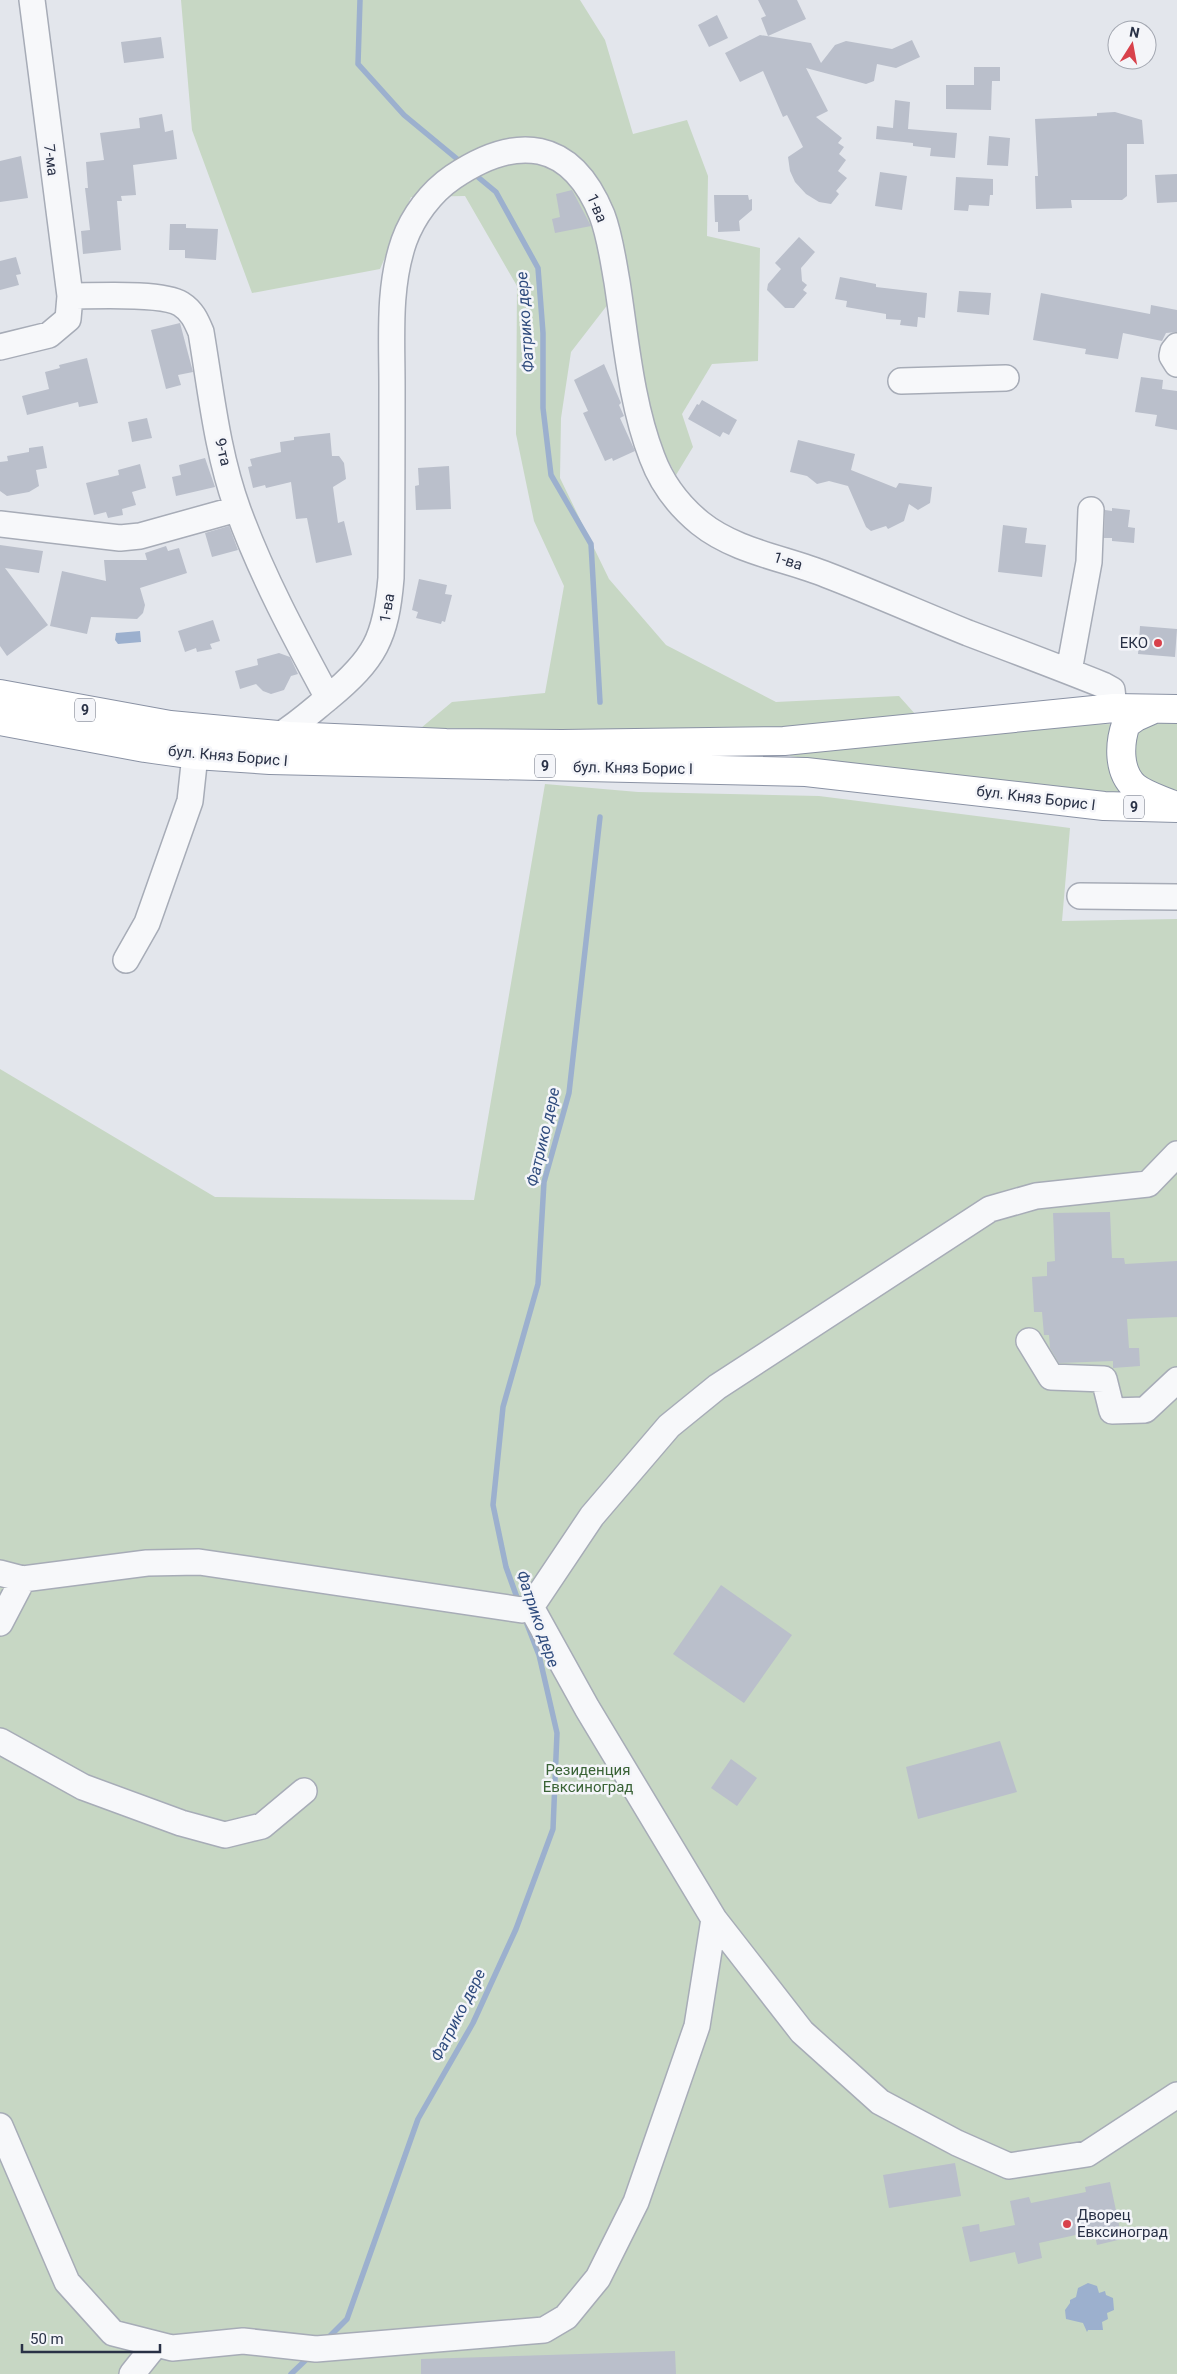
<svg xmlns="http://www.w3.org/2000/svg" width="1177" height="2374" viewBox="0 0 1177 2374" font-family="Roboto,sans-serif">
<rect width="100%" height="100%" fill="#e3e6ec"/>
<!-- green -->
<path fill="#c7d7c4" d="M 181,0 L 580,0 L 605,40 L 633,134 L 687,120 L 708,176 L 707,236 L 760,248 L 758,361 L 712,364 L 682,414 L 693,447 L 676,475 L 655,436 L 640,362 L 633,304 L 612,299 L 571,352 L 561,418 L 560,478 L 609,579 L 666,645 L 776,702 L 899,696 L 916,715 L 791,730 L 693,734 L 581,730 L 421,728 L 452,702 L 545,693 L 564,586 L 534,521 L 516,434 L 517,286 L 465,196 L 411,197 L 380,269 L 252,293 L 192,130 Z
M 1177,722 L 1177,792 L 1167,792 L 1135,774 L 1132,740 C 1145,724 1158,722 1177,722 Z
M 1120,724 L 1121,789 L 1117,793 L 916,772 L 790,756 L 791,749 L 1038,725 Z
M 545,784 L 638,792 L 819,796 L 1070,828 L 1062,921 L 1177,919 L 1177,2374 L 0,2374 L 0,1069 L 215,1197 L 474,1200 Z"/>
<!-- water -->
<path fill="#9cb0ce" d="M 140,631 L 141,642 L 118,644 L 115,640 L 116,633 Z
M 1088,2283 L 1097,2286 L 1099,2293 L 1105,2291 L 1106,2295 L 1113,2298 L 1114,2310 L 1107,2313 L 1108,2319 L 1102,2322 L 1103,2330 L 1088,2330 L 1087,2332 L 1083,2323 L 1066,2319 L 1065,2310 L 1070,2303 L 1070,2300 L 1076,2297 L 1078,2288 Z"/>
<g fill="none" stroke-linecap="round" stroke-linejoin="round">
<!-- stream -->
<path stroke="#9cb0ce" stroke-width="5.5" d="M 360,0 L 358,64 L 404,115 L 462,163
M 473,173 L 496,192 L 538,268 L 543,333 L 543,408 L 551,475 L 591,544 L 600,702
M 519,1603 L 506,1567 L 493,1505 L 503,1407 L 538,1284 L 544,1182 L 569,1093 L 600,817
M 325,2341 L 347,2319 L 418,2119 L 473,2023 L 516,1929 L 553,1829 L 557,1733 L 539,1655 L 527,1624
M 291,2374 L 310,2356"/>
</g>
<!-- building -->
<path fill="#babfcb" d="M 758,0 L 797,0 L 806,19 L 768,36 L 761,18 L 766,16 Z
M 717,15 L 728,38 L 709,47 L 698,25 Z
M 760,35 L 811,43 L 821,63 L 835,45 L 846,41 L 892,49 L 912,40 L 920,57 L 896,68 L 877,64 L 874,81 L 866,84 L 806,68 L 828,111 L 816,117 L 842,138 L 838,143 L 844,147 L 839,154 L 846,160 L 838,171 L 847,178 L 836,191 L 839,194 L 831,204 L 819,202 L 806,194 L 795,182 L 790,171 L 788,157 L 803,147 L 787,115 L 783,117 L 763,71 L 740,82 L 725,53 Z
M 161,37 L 164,58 L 124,63 L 121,42 Z
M 974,67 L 1000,67 L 1000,81 L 992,81 L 991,110 L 946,109 L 946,85 L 974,85 Z
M 895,100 L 910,102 L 908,129 L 957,133 L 955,158 L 930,156 L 931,148 L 913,146 L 913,143 L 876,139 L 877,126 L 893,128 Z
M 1115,112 L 1142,120 L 1144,144 L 1127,144 L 1127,196 L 1122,200 L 1071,200 L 1072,208 L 1036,209 L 1035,176 L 1038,176 L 1035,119 L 1097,116 L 1097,113 Z
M 162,114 L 165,132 L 173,130 L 177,159 L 133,165 L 136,195 L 121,196 L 122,201 L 117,201 L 121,250 L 83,254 L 81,231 L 90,230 L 85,188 L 88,188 L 86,162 L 104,160 L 100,133 L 140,128 L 139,118 Z
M 989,136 L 1010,138 L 1008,166 L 987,165 Z
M 21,156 L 28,198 L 0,202 L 0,161 Z
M 880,172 L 907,176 L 902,210 L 875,206 Z
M 1177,174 L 1177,202 L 1157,203 L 1155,175 Z
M 956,177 L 993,179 L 993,195 L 990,195 L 989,206 L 969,205 L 968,211 L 954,210 Z
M 572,190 L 591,226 L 555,233 L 552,219 L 560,217 L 556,194 Z
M 714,195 L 748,195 L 749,200 L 752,199 L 752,210 L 739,221 L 740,231 L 718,232 L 718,222 L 715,222 Z
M 170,224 L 186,224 L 186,228 L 218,229 L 216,260 L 185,258 L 185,250 L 169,250 Z
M 799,237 L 815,252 L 801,268 L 802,281 L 807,285 L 803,290 L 807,293 L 794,308 L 785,308 L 767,290 L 768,284 L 781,269 L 775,263 Z
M 16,257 L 21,274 L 16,275 L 19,285 L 0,290 L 0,261 Z
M 840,277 L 876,284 L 876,287 L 927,293 L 925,318 L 918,317 L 917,327 L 900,325 L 901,320 L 886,319 L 886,314 L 846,307 L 847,301 L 835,299 Z
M 959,291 L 991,293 L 989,315 L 957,312 Z
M 1041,293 L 1150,314 L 1151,305 L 1177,310 L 1177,332 L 1166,333 L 1162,341 L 1123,333 L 1118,359 L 1085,354 L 1086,349 L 1033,340 Z
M 180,323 L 193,372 L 178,375 L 181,385 L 166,389 L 151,330 Z
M 87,358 L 98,403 L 79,407 L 78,402 L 27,415 L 22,396 L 49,389 L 45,372 L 60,368 L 59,365 Z
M 604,364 L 621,403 L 619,405 L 624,416 L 620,418 L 635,451 L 613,461 L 612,458 L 605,461 L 583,413 L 588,411 L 574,380 Z
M 1141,377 L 1163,380 L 1162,389 L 1177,391 L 1177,430 L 1155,426 L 1157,415 L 1135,412 Z
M 702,400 L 737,420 L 729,435 L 723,432 L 720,437 L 688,419 L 697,404 L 699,405 Z
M 147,418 L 152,438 L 132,442 L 128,422 Z
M 330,433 L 332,456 L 339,456 L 344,463 L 346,479 L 333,487 L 338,523 L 344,521 L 352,555 L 316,563 L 307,518 L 296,519 L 291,482 L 266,488 L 265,485 L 253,488 L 248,467 L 252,466 L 250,459 L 281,452 L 280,442 L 294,440 L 294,437 Z
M 798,440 L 855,454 L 851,470 L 896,488 L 899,483 L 932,487 L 930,503 L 918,510 L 909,504 L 904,521 L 888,529 L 886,526 L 871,531 L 866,527 L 848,486 L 829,481 L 817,484 L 807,476 L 790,472 Z
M 43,446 L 47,468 L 36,470 L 39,486 L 29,492 L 7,496 L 0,491 L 0,462 L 8,461 L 7,456 L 29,452 L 29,448 Z
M 205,458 L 215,487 L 176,496 L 172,477 L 181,475 L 179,465 Z
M 140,464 L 146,488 L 132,492 L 136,505 L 122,509 L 123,515 L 108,518 L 106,512 L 94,515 L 86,483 L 119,475 L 118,470 Z
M 449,466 L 451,509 L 416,510 L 415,486 L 419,485 L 418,468 Z
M 1112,508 L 1130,510 L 1128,527 L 1135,528 L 1134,543 L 1112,541 L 1112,538 L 1104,538 L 1105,510 L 1112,511 Z
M 1003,525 L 1027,528 L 1025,543 L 1046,545 L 1042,577 L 998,572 Z
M 229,526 L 238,550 L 212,557 L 205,533 Z
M 0,545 L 43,551 L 39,573 L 5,568 L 48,625 L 7,656 L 0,646 Z
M 166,546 L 168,551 L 179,548 L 187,573 L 140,588 L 145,605 L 143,613 L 137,619 L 91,617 L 87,634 L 50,626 L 62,571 L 106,581 L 104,560 L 147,560 L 145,553 Z
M 419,579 L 447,585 L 445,594 L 452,595 L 445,622 L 442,621 L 441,624 L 416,618 L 418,612 L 412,610 Z
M 213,620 L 220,641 L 210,644 L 212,649 L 197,652 L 196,648 L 185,652 L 178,631 Z
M 1140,626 L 1177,629 L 1175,657 L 1138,654 Z
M 279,653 L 290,657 L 298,674 L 291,676 L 284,690 L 271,694 L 263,691 L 256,684 L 240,689 L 235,671 L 258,665 L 257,659 Z
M 1110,1212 L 1112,1258 L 1124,1258 L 1125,1264 L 1177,1261 L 1177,1317 L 1127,1319 L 1129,1348 L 1139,1348 L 1140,1366 L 1113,1368 L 1113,1361 L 1059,1363 L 1050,1348 L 1049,1335 L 1044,1335 L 1042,1312 L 1034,1312 L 1032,1277 L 1047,1276 L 1047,1262 L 1055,1261 L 1053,1213 Z
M 721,1585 L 792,1635 L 744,1703 L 673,1654 Z
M 1000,1741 L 1017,1792 L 918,1819 L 906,1767 Z
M 731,1759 L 757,1778 L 737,1806 L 711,1788 Z
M 955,2163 L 961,2196 L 889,2208 L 883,2175 Z
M 1110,2182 L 1122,2239 L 1097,2245 L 1094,2231 L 1039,2243 L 1042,2258 L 1018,2264 L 1015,2252 L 970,2262 L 962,2227 L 979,2224 L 980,2232 L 1015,2225 L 1010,2201 L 1029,2197 L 1031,2203 L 1086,2192 L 1085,2187 Z
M 675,2351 L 676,2374 L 421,2374 L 421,2359 Z"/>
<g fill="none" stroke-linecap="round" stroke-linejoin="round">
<!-- minor casing -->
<g stroke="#a7acb7" stroke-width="28">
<path id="minor" d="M 70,296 C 95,296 162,292 181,304 C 192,311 196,320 201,332 C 211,391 217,453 238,510 C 262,576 295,637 328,698
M 1177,346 L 1173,351 L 1172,356 L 1177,364
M 0,347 L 49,335 L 68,319 L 70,296 L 32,0
M 901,381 L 1006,378
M 0,524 L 120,538 L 140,536 L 237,509
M 1069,671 L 1089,562 L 1091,510
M 280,735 C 298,724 312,711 328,698 C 375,659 386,638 391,578 C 392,514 392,449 392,385 C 392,337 388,287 404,241 C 413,216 431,192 453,177 C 517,134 571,139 602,215 C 610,236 613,260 617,282 C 626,340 631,403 652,457 C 662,484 678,505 700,523 C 736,552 785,558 827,575 C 874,593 921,614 968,633 C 1013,650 1058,667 1103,685 L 1112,690 L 1114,708
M 1080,896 L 1177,897
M 126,960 L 147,923 L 190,801 L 195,755
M 1029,1341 L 1051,1377 L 1104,1379 L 1112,1411 L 1145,1410 L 1177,1380
M 0,1573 L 23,1579 L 147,1563 L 199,1562 L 522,1610 L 531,1607
M 0,1623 L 23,1579
M 0,1741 L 83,1787 L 181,1823 L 225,1835 L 262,1826 L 304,1791
M 714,1919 L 802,2032 L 880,2102 L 957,2143 L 1009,2166 L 1087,2154 L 1177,2095
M 0,2126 L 67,2282 L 113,2333 L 172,2348 L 243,2341 L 316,2349 L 544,2330 L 566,2317 L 598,2278 L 636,2202 L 697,2026 L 714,1919 L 587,1708 L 531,1607 L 592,1516 L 669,1426 L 717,1387 L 990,1209 L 1036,1196 L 1148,1184 L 1177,1154
M 132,2374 L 156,2344"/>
</g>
<!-- highway casing -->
<g stroke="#8a92a4" stroke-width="30">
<path id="highway" d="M 0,694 L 170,725 L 289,736 L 446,743 L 562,744 L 784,741 L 1114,708 L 1177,709
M 1154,709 L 1136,717 L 1126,724 C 1119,744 1118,772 1135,787 C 1145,795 1159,799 1171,804
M 0,721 L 145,748 L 195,755 L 270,760 L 806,772 L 1104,806 L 1177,808"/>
</g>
<!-- minor -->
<use href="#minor" stroke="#f7f8fa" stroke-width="25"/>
<!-- highway -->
<use href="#highway" stroke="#fff" stroke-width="28"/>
</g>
<!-- markers -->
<g fill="#d8414b" stroke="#f4f5f9" stroke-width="2">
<circle cx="1158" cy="643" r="5"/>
<circle cx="1067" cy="2224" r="5"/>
</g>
<g text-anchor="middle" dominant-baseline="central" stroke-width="5" stroke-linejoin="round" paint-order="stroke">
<!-- shield labels -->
<g fill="#f4f5f9" stroke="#666c7c" stroke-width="1">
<rect x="75" y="698.5" width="20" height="23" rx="4"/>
<rect x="535" y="754.5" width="20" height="23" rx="4"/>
<rect x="1124" y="795.5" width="20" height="23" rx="4"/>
</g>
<g font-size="14" font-weight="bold" fill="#293146">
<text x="85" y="710">9</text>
<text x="545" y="766">9</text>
<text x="1134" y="807">9</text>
</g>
<!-- street labels -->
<g font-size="15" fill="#293146" stroke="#f4f5f9">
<text transform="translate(51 160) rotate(83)">7-ма</text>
<text transform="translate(597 208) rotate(67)">1-ва</text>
<text transform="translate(223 452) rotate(77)">9-та</text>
<text transform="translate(788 561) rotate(18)">1-ва</text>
<text transform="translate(387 608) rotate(-80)">1-ва</text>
<text transform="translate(228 756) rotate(5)">бул. Княз Борис I</text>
<text transform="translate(633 768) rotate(1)">бул. Княз Борис I</text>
<text transform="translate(1036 798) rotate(7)">бул. Княз Борис I</text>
</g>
<!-- poi labels -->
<g font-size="15" fill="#293146" stroke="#f4f5f9" text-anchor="end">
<text x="1148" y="643">ЕКО</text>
<text x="1077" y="2215" text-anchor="start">Дворец<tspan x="1077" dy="17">Евксиноград</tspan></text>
</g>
<!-- park labels -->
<g font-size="15" fill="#3a6336" stroke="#f4f5f9">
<text x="588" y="1770">Резиденция<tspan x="588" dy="17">Евксиноград</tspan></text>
</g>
<!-- water labels -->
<g font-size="16" font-style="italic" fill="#304c7e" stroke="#f4f5f9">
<text transform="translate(525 322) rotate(-94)">Фатрико дере</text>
<text transform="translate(543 1137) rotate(-77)">Фатрико дере</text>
<text transform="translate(538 1619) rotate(71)">Фатрико дере</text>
<text transform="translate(458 2015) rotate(-63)">Фатрико дере</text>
</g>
</g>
<!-- north arrow -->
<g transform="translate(1132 45) rotate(11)"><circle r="24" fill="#f4f5f9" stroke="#a3a7b1"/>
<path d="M0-4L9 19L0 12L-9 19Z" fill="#d8414b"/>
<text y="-8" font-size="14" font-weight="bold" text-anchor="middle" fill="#293146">N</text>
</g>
<!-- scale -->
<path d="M22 2344v8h138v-8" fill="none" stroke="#293146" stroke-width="2.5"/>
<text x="30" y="2344" font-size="15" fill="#293146" stroke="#f4f5f9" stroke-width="4" paint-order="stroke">50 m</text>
</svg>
